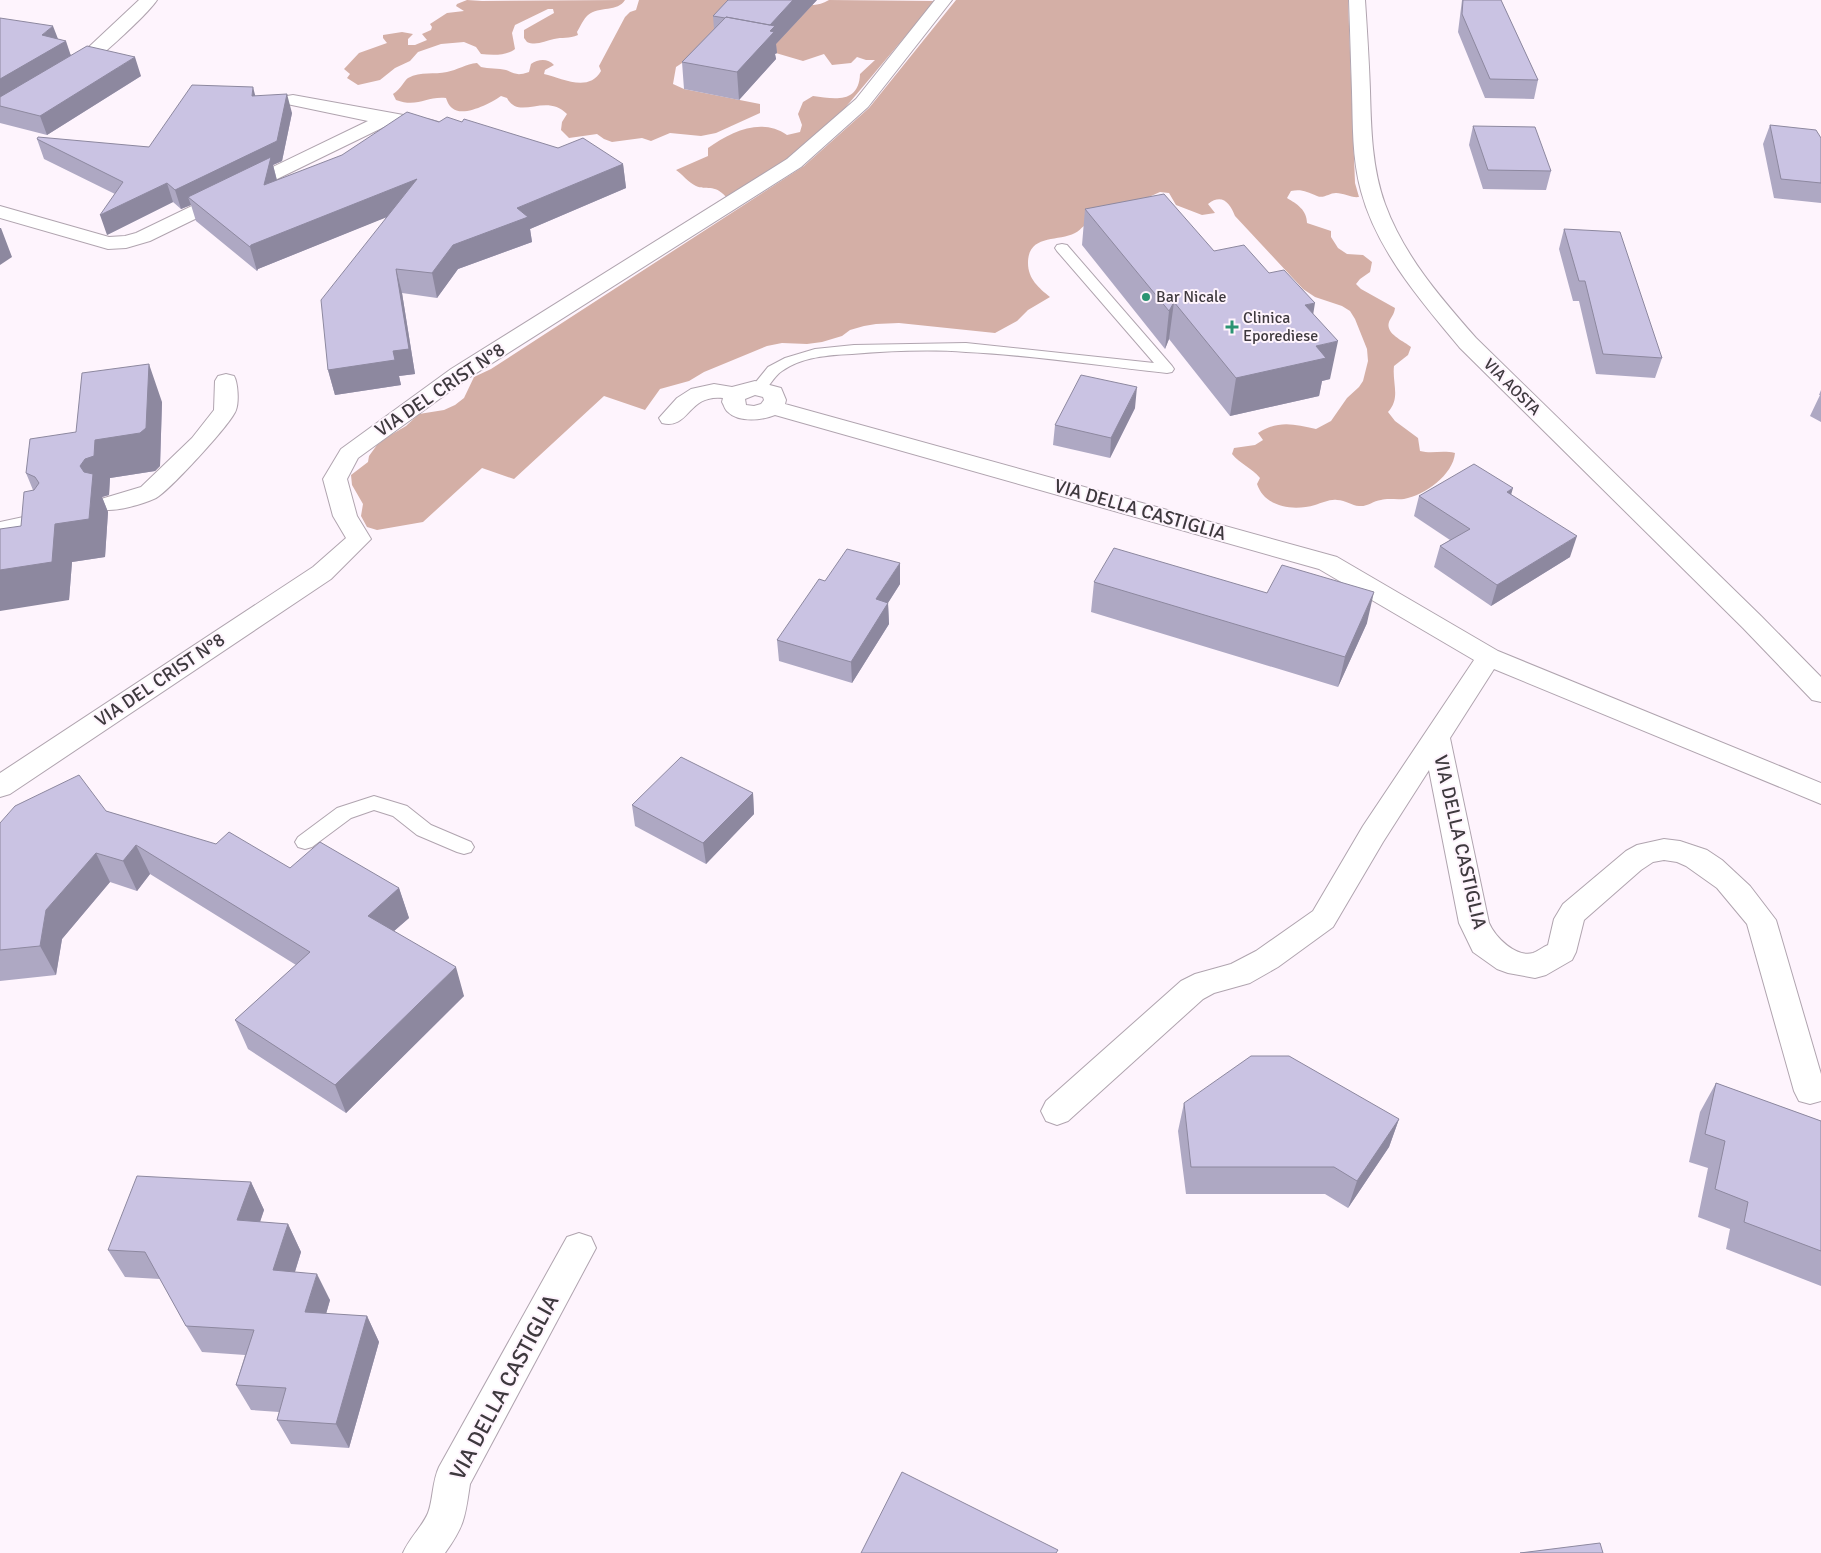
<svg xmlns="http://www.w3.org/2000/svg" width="1821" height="1553" viewBox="0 0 1821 1553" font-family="Signika,sans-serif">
<rect width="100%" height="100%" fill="#fef4fd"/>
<!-- forest -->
<path fill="#d4afa6" d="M 467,0 L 482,1 L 625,0 C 618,12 599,6 588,15 C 584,18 580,27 577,32 L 578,35 C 569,39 562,37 554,39 C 545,41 536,46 527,42 L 524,38 L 524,30 L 554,13 L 553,9 L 548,9 L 515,25 L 512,33 L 515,49 C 506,56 492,55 481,54 L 476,47 L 464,42 L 441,44 L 418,52 L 410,61 L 395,68 L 380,80 L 358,85 L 347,78 L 350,74 L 344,69 L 359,53 L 387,43 L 383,38 L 383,35 L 402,32 L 413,34 L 408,39 L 408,45 L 415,45 L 427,40 L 422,34 L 431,30 L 432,27 L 430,24 L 447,13 L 464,11 L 456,6 L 457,4 Z
M 639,0 L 797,0 C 810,6 816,7 829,0 L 935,1 L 845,108 L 787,160 L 726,197 C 714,183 706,191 696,186 C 689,183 682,174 676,170 L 708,156 L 708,148 C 731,132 761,117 787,135 L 800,132 L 802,125 L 798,114 L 803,102 L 813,96 C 834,99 859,104 860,74 L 875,60 L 866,60 L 857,57 L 851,63 L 832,65 L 824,54 L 803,61 L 769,51 L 685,61 L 676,67 L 673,84 L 684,89 L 760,104 L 760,113 L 716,133 L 701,136 L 670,133 L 651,141 L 642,138 L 612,142 L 604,139 L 597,134 L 569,138 L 561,130 L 562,122 L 567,114 C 546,92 519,121 507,98 L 501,96 C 491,103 463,118 452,108 C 449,106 447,101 446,98 C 426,96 418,108 396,100 L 393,94 C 401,89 404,81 408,78 C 421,71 434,75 447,72 C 457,70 466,64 477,63 L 481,67 C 488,69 499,68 506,70 C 516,74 517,76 529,72 L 531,64 C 538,59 548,58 554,65 L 545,70 L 544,74 C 561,78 589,93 601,71 L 599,66 L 625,17 L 630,12 L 636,10 Z
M 956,0 L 1348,0 L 1355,183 L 1359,197 C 1351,198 1344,193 1336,193 C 1329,193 1324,199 1317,196 C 1307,192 1302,189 1291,191 L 1287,198 C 1297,204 1307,210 1307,223 L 1331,231 L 1331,237 L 1338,248 L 1347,254 L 1363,255 L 1372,262 L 1370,272 L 1360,279 L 1356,284 L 1361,289 L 1395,308 C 1394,315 1391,317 1389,322 C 1385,334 1404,341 1411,347 L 1408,355 L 1394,366 C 1392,383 1401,398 1388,412 L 1395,421 L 1418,438 L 1420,451 C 1432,454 1442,450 1455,453 C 1453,475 1425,495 1404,499 C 1396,500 1388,498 1381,500 C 1373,501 1367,507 1359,506 C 1352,506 1346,500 1337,500 C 1330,499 1322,503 1315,505 C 1294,511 1265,508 1257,484 L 1260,478 C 1252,468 1240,464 1232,454 L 1234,448 L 1255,445 L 1263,440 L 1258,433 C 1278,420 1294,424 1316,429 L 1331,421 L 1347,398 L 1359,387 L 1363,381 L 1368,361 L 1367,349 L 1355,319 L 1350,311 L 1342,306 L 1315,297 L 1303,289 L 1235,216 C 1230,203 1222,193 1208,204 L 1215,213 L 1202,215 L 1176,205 L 1169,193 L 1160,192 L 1084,226 C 1081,228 1078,232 1075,233 C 1057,242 1028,234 1028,263 C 1028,279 1039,288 1050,297 L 1028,310 L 1017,321 L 995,333 L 899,323 L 876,324 L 864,326 L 850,330 L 842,336 L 822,342 L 807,344 L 782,343 L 767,346 L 704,372 L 689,381 L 660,389 L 645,410 L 604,396 L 514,479 L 482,468 L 423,522 L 377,530 L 367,527 L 361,516 L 363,504 L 352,485 L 351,475 L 368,462 L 369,456 L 377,445 L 389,436 L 406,426 L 419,414 L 444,410 L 455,405 L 464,398 L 474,377 L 491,369 L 804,166 L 869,108 Z"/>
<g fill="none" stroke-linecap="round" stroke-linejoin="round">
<!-- lane casing -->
<g stroke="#b0a4af" stroke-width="2">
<path id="lane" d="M 1062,244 L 1067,245 L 1172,366 L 1174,369 L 1172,372 L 1167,373 C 1100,366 1033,355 966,352 C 928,349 889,351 852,354 C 828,355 802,357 782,371 C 771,378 768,395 754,391 L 751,388 L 768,367 L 785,358 L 815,349 L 854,345 L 966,343 L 1154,363 L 1057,251 L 1055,248 L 1057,245 Z
M 374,796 L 407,806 L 431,825 L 471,842 L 474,847 L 471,852 L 464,854 L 457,852 L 417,835 L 393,816 L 374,810 L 351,818 L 312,847 L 305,849 L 298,847 L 295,842 L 298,837 L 337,808 Z"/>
</g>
<!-- street casing -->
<g stroke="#b0a4af" stroke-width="2">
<path id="street" d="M 139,0 L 157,0 C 148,14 88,70 73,75 C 69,77 66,76 62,75 L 59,71 L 62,67 L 76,59 Z
M 935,0 L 952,0 L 868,107 L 801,167 L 467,379 L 358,458 L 347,479 L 357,516 L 371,539 L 331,579 L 10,794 L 0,797 L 0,773 L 313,567 L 346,538 L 333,516 L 323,479 L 341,449 L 451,369 L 787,159 L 856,99 Z
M 293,95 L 431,120 L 438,122 L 440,126 L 438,130 L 431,132 L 388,125 L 150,241 L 126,248 L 108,249 L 0,218 L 0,206 L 109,237 L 125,236 L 136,233 L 368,121 L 287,104 L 284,100 L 287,96 Z
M 226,374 L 234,376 C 238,383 239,402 236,410 C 232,423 168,492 156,498 C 143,504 114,513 101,509 L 97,504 L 101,499 L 141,487 L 192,438 L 214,410 L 215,381 L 218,376 Z
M 755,381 L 781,388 L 786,400 L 785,404 L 1337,557 L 1498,651 L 1821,783 L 1821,804 L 1494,669 L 1450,738 L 1489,923 C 1495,937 1516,958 1533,953 C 1538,951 1543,947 1548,945 L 1554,919 L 1563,904 L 1626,851 L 1637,845 L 1664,839 L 1680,841 L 1707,850 L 1722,860 L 1750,886 L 1776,920 L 1821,1074 L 1821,1101 L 1810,1104 L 1799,1101 L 1794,1091 L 1747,924 L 1717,888 L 1686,866 L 1677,862 L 1664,860 L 1653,862 L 1641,870 L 1584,920 L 1576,952 L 1572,960 L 1546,975 L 1535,978 L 1508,973 L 1497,969 L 1473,952 L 1459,923 L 1429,770 L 1383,842 L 1333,927 L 1278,967 L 1250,983 L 1214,993 L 1203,999 L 1068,1121 L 1057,1125 L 1046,1121 L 1041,1111 L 1046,1101 L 1181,981 L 1195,974 L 1231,964 L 1256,951 L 1313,911 L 1363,826 L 1474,660 L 1319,569 L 775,415 C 763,420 739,423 728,412 C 725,410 724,405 722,402 L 723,398 C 687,394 690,430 662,423 L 659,418 L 677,398 L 691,389 L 714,384 L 732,387 ZM 755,395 L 763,397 L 764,400 L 761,404 L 754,406 L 746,405 L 745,399 Z
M 42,513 L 50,516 L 54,521 L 50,526 L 0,538 L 0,522 Z
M 579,1233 L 591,1237 L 596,1248 L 470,1484 C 465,1517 465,1525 445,1553 L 403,1553 C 410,1537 422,1527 428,1513 C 433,1501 432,1482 439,1467 L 567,1237 Z"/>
</g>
<!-- primary casing -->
<g stroke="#b0a4af" stroke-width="2">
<path id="primary" d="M 1349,0 L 1365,0 C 1367,30 1369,61 1370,91 C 1371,129 1372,168 1385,204 C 1404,256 1440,297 1476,338 L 1761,616 L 1821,677 L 1821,702 L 1812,700 L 1743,628 L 1460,348 C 1421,301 1377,251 1361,191 C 1352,158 1353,125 1352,92 C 1351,61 1350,31 1349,0 Z"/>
</g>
<!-- lane -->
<use href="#lane" fill="#fff" fill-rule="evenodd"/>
<!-- street -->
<use href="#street" fill="#fff" fill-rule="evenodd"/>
<!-- primary -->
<use href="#primary" fill="#fff" fill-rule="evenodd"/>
</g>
<!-- wall -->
<path fill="#aea8c3" d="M 728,0 L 817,0 L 776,44 L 777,53 L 775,54 L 776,59 L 739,100 L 684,89 L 682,62 L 714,29 L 713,16 Z
M 1462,0 L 1501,0 L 1538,80 L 1534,99 L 1485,98 L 1458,32 Z
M 0,18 L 58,39 L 71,55 L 141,76 L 47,135 L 0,123 Z
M 255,96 L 292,113 L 282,161 L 273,165 L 277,180 L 439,122 L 462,122 L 558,148 L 623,164 L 626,188 L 530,229 L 532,242 L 458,269 L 437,298 L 402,293 L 415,374 L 399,376 L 401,385 L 335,395 L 328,370 L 386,217 L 258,269 L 257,271 L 196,221 L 191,205 L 181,209 L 173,202 L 107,235 L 115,194 L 44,159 L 37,139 L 149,147 Z
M 1770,125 L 1821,138 L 1821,203 L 1774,198 L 1763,144 Z
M 1473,126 L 1551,171 L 1546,190 L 1483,189 L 1469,145 Z
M 1085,209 L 1214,251 L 1313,314 L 1330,379 L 1322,381 L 1319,396 L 1230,416 L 1169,339 L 1165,349 L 1082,245 Z
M 1564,229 L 1662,358 L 1655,378 L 1596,374 L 1579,301 L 1573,301 L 1559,249 Z
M 1821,390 L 1821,422 L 1810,416 L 1820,395 L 1819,395 Z
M 162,402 L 160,466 L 155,471 L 110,478 L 109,495 L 102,497 L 108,512 L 105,557 L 72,562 L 69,600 L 21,526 L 33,490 L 26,473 L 76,432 Z
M 1135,408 L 1110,458 L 1053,445 L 1055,425 Z
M 1511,494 L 1570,557 L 1491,606 L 1434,567 L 1440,546 L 1450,540 L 1414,516 L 1419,496 Z
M 825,581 L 900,584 L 888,603 L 889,624 L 852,683 L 779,661 L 777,640 Z
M 1094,582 L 1267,593 L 1367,623 L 1338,687 L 1091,612 Z
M 753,793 L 754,814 L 706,864 L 635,826 L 632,805 Z
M 106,811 L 290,868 L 399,888 L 409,918 L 394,931 L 464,996 L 346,1113 L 248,1049 L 235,1020 L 296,965 L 150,874 L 137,891 L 110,882 L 62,939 L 56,975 L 0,981 L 0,823 Z
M 1716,1083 L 1821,1121 L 1821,1286 L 1726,1249 L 1730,1229 L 1698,1217 L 1708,1168 L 1689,1162 L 1700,1112 Z
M 1184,1103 L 1399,1119 L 1389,1147 L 1348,1208 L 1325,1194 L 1186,1194 L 1178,1131 Z
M 251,1182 L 264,1210 L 260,1222 L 288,1224 L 301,1252 L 295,1272 L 330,1300 L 326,1314 L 367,1316 L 379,1342 L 349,1448 L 291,1444 L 277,1420 L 279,1412 L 251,1410 L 236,1385 L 245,1355 L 202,1352 L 186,1326 L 160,1279 L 125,1277 L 108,1250 Z"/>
<!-- shaded-wall -->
<path fill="#8d889f" d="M 793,0 L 817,0 L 776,44 L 777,53 L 775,54 L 776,59 L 739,100 L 737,72 L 769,26 Z
M 53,26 L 60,44 L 66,41 L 72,59 L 0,102 L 0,79 L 42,35 Z
M 135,57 L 141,76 L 47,135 L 40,116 Z
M 253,87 L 258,106 L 252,96 Z
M 287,94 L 292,113 L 282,161 L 273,165 L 277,181 L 195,202 L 188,197 L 191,205 L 181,209 L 175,190 Z
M 623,164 L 626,188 L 530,229 L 532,242 L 458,269 L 437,298 L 432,273 L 453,245 L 517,208 Z
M 417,179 L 422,203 L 258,269 L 257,271 L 250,247 L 251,245 Z
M 167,183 L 173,202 L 107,235 L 100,215 Z
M 0,228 L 1,228 L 12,257 L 0,265 Z
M 396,269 L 402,293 L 415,374 L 399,376 L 401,385 L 335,395 L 328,370 L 393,351 Z
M 1174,302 L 1169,339 L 1165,349 L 1169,311 Z
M 1315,303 L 1309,340 L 1305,305 Z
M 1338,341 L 1330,379 L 1322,381 L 1319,396 L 1230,416 L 1236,378 L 1316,346 Z
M 149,364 L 162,402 L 160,466 L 155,471 L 110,478 L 109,495 L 102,497 L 108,512 L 105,557 L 72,562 L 69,600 L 0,611 L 0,570 L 55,524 L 80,466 L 95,440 Z
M 1137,387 L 1135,408 L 1110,458 L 1111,438 Z
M 1513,488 L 1507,509 L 1507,492 Z
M 1577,536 L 1570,557 L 1491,606 L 1497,585 Z
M 900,563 L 900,584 L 877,620 L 876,599 Z
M 1374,592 L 1367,623 L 1338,687 L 1345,657 Z
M 888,603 L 889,624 L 852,683 L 851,662 Z
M 753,793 L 754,814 L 706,864 L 703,843 Z
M 136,845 L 150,874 L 137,891 L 123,861 Z
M 96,853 L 110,882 L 62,939 L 56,975 L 40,946 L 46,910 Z
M 399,888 L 409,918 L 378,945 L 368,916 Z
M 456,967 L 464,996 L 346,1113 L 335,1085 Z
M 1399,1119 L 1389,1147 L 1348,1208 L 1357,1181 Z
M 251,1182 L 264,1210 L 251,1248 L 237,1220 Z
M 288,1224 L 301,1252 L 287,1297 L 273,1270 Z
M 317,1274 L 330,1300 L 319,1338 L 305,1312 Z
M 367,1316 L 379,1342 L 349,1448 L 336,1424 Z"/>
<!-- building -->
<path fill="#cac3e3" stroke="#8d889f" d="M 728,0 L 793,0 L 770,25 L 726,17 L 725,18 L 713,16 Z
M 1463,0 L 1501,0 L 1538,80 L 1490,79 L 1462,14 Z
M 726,17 L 775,26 L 770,31 L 774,32 L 737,72 L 682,62 Z
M 0,18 L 53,26 L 42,35 L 66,41 L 0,79 Z
M 87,46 L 135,57 L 40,116 L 0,106 L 0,97 Z
M 192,85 L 253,87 L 252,96 L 287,94 L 277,141 L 175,190 L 167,183 L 100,215 L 123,182 L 37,139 L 38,137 L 149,147 Z
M 407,112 L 439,122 L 447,117 L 462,122 L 464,119 L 558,148 L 583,138 L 623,164 L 517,208 L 528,217 L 453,245 L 432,273 L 396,269 L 409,349 L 393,351 L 395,360 L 328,370 L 321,300 L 417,179 L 251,245 L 250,247 L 188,197 L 271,157 L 264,185 L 342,155 Z
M 1770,125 L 1816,130 L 1821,138 L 1821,183 L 1781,179 Z
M 1473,126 L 1535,127 L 1551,171 L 1488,170 Z
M 1164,194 L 1214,251 L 1244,245 L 1269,273 L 1284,270 L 1315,303 L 1305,305 L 1338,341 L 1316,346 L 1326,358 L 1236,378 L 1174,302 L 1169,311 L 1085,209 Z
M 1564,229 L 1620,232 L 1662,358 L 1603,354 L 1585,281 L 1579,281 Z
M 149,364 L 146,428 L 140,433 L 95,440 L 94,456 L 85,459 L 80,466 L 84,472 L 93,474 L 89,519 L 55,524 L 52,562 L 0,570 L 0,529 L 21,526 L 24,492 L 34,490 L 39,483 L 35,477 L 26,473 L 30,439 L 76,432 L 82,373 Z
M 1081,375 L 1137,387 L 1111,438 L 1055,425 Z
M 1474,464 L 1513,488 L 1507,492 L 1577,536 L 1497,585 L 1440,546 L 1470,529 L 1419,496 Z
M 1114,548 L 1267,593 L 1282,565 L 1374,592 L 1345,657 L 1094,582 Z
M 847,549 L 900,563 L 876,599 L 888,603 L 851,662 L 777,640 L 819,579 L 825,581 Z
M 681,757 L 753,793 L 703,843 L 632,805 Z
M 79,775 L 106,811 L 216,844 L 229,832 L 290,868 L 320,842 L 399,888 L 368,916 L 456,967 L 335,1085 L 235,1020 L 310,952 L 136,845 L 123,861 L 96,853 L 46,910 L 40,946 L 0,950 L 0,823 L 15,806 Z
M 1251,1056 L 1289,1056 L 1399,1119 L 1357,1181 L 1334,1167 L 1191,1167 L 1184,1103 Z
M 1716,1083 L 1821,1121 L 1821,1251 L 1744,1222 L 1748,1202 L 1715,1189 L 1725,1141 L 1705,1134 Z
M 137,1176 L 251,1182 L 237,1220 L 288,1224 L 273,1270 L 317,1274 L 305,1312 L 367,1316 L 336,1424 L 277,1420 L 286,1388 L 236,1385 L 254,1330 L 186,1326 L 145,1252 L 108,1250 Z
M 902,1472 L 1058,1550 L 1056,1553 L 861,1553 Z
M 1600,1543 L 1603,1553 L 1520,1553 Z"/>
<!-- markers -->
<g fill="#2b9472" stroke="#fef4fd" stroke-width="2">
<circle cx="1146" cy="297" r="5"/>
<path d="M1229.5 319.5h5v5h5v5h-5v5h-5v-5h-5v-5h5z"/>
</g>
<g text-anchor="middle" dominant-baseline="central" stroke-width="4" stroke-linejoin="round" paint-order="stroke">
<!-- far-poi labels -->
<g font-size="16" fill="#3e393e" stroke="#fef4fd" text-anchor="start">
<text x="1156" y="297">Bar Nicale</text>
<text x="1243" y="318">Clinica<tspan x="1243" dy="18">Eporediese</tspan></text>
</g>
<!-- far-street labels -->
<g font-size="16" fill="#3e393e" stroke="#fef4fd">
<text transform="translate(1512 387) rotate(45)">VIA AOSTA</text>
</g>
<!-- street labels -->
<g font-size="19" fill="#3e393e" stroke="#fef4fd">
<text transform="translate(440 390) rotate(-34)">VIA DEL CRIST N°8</text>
<text transform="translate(1140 510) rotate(16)">VIA DELLA CASTIGLIA</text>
<text transform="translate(160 680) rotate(-34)">VIA DEL CRIST N°8</text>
<text transform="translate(1460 842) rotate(77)">VIA DELLA CASTIGLIA</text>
</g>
<!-- near-street labels -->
<g font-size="22" fill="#3e393e" stroke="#fef4fd">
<text transform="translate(504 1387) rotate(-62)">VIA DELLA CASTIGLIA</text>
</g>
</g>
</svg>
